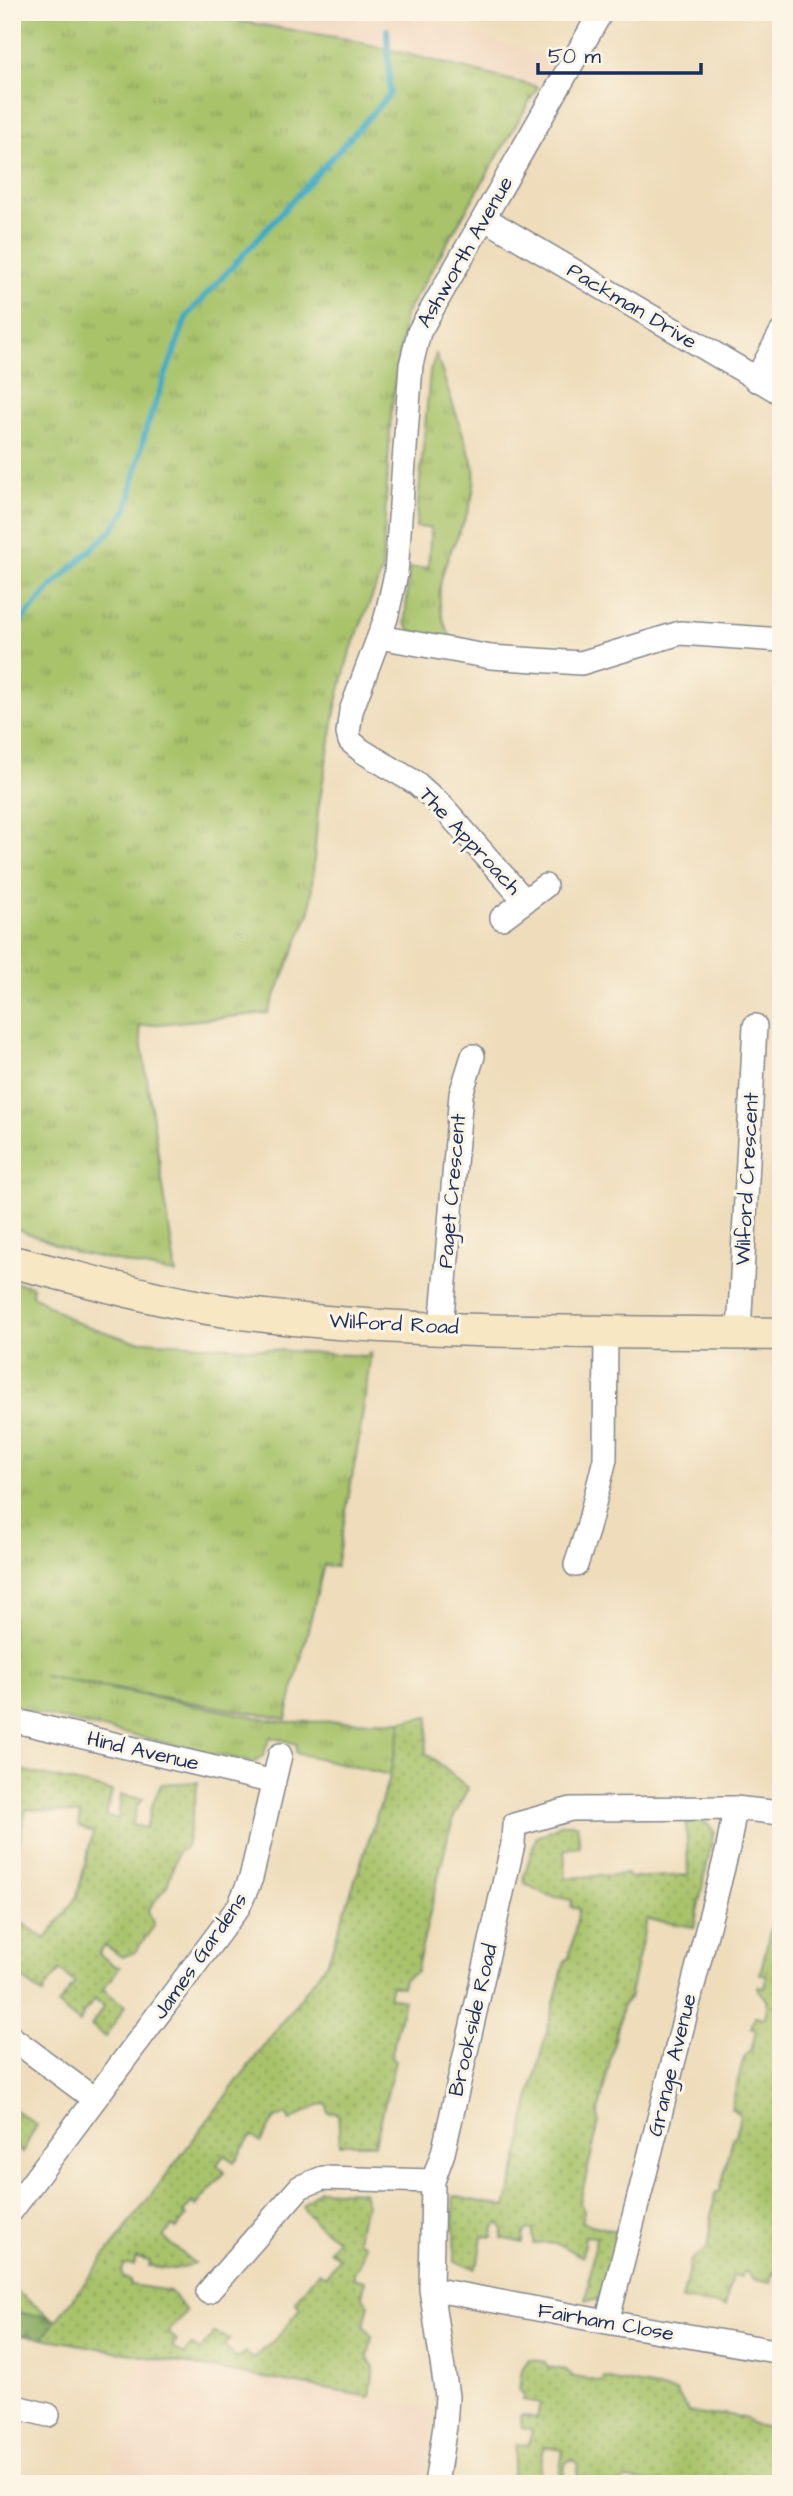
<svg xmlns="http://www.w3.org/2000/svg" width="793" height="2496" viewBox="0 0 793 2496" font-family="'Architects Daughter',sans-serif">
<defs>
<pattern id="grass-tufts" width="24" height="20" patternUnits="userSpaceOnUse" patternTransform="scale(1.75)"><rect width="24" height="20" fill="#a8c36a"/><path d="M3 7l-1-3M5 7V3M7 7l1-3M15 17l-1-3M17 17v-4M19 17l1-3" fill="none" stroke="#889f5a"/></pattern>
<pattern id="forest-firs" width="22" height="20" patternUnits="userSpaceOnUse" patternTransform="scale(1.75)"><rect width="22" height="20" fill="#86a95e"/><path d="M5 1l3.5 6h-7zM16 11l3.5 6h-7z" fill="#6d8a51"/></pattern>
<pattern id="garden-dots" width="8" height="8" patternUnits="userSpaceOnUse" patternTransform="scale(1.75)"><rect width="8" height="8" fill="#a8c36a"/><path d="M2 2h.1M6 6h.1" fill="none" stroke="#889f5a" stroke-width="1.8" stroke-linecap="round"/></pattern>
</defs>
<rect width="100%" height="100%" fill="#fcf5e5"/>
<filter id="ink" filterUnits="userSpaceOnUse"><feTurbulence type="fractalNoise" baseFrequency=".0143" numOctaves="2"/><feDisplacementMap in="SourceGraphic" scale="14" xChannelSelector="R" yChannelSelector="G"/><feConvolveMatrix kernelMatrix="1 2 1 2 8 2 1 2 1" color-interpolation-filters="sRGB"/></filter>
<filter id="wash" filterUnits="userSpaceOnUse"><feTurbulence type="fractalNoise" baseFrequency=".00686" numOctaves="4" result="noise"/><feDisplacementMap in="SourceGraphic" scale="28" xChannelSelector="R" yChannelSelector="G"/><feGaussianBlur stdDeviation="1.57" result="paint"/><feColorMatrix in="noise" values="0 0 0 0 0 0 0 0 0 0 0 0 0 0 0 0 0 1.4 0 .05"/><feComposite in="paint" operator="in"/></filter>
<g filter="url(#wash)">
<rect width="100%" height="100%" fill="#eedcba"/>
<!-- built -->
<path fill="#f1d5bd" d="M 184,12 L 404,12 L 551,58 L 538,87 L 347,39 Z
M 138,2355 L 434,2409 L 423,2484 L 109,2484 Z"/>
<!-- grass -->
<path fill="url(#grass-tufts)" stroke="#627964" stroke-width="2" d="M 12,12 L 184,12 L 347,39 L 538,87 L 405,315 L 391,413 L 382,571 L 349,655 L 336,706 L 318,810 L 310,911 L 268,1013 L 139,1026 L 176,1274 L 75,1252 L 12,1227 Z
M 436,354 L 474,467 C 481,532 411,571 453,641 C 438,638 411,639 405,622 L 409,568 L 428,568 L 431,528 L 416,527 L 430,372 Z
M 12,1282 L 33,1286 L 32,1295 L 75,1322 L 130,1340 L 364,1356 L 371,1353 L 359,1439 L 336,1567 L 324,1565 L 286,1719 L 43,1676 L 281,1722 L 402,1721 L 390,1775 L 296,1753 L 297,1744 L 270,1737 L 263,1756 L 254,1763 L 12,1708 Z
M 12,2288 L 48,2315 L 35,2316 L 12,2311 Z"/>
<!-- forest -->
<path fill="url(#forest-firs)" stroke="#506c5e" stroke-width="2" d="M 12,2311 L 35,2316 L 48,2315 L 56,2321 L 43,2338 L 12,2334 Z"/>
<!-- garden -->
<path fill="url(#garden-dots)" stroke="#627964" stroke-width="2" d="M 429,1717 L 426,1753 L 468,1788 L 454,1817 L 448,1836 L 416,1972 L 404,1979 L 402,1987 L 392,1985 L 389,1996 L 404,2000 L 391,2058 L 395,2061 L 375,2144 L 340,2144 L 338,2113 L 328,2113 L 327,2104 L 318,2105 L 290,2121 L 286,2114 L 275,2118 L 260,2143 L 252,2136 C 243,2144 242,2154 234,2162 L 224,2155 L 217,2165 L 225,2172 L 196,2206 L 192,2202 L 183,2213 L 187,2216 L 176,2229 L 172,2226 L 163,2237 L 195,2264 L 174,2269 L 149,2266 L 150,2261 L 136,2258 L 134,2266 L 125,2265 L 121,2272 L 123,2278 L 131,2280 L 131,2285 L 170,2291 L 186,2311 L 168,2333 L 177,2340 L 172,2347 L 183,2355 L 191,2345 L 200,2351 L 214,2333 L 230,2339 L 224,2345 L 236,2359 L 245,2352 L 253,2359 L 276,2339 L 300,2309 L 295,2301 L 318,2272 L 326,2276 L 339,2258 L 329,2250 L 337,2239 L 315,2223 L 302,2206 L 319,2190 L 363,2192 L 367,2205 L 361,2218 L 357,2240 L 365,2244 L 360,2265 L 355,2270 L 353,2278 L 365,2281 L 362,2297 L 369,2304 L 364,2326 L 372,2336 L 368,2358 L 374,2367 L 370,2397 L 43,2338 L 328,1961 L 390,1775 L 402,1721 Z
M 12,1768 L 112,1791 L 106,1816 L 118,1819 L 121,1795 L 143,1799 L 137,1806 L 132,1825 L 146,1828 L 151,1808 L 161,1784 L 198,1782 L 186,1847 L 178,1852 L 167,1886 L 148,1910 L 154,1926 L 135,1952 L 122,1957 L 105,1945 L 99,1954 L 115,1966 L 120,1967 L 103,1989 L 125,2006 L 106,2037 L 91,2026 L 104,2006 L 95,1999 L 83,2014 L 80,2023 L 58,2005 L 75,1983 L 60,1970 L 45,1988 L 43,1994 L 12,1971 L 12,1935 L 19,1921 L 46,1939 L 77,1896 L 93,1832 L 78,1826 L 80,1814 L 26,1809 L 18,1847 L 12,1846 Z
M 686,1819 C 699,1819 706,1821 714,1831 L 694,1927 L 647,1919 L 629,1999 L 623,2004 L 598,2114 L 599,2122 L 580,2202 L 584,2211 L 581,2222 L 622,2233 C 616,2254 613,2283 597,2300 L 586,2300 L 596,2237 L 585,2236 L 582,2256 C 572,2254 570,2249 562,2246 C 553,2242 542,2243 533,2244 L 533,2231 L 529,2229 L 524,2233 L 523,2243 L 502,2238 L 503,2229 L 499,2223 L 494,2227 L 493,2237 L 482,2236 L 478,2262 L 475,2268 L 455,2262 L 453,2196 L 506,2207 L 524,2135 L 523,2127 L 528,2105 L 565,1960 L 569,1958 L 579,1909 L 571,1907 L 572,1900 L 546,1895 L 525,1883 L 524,1876 L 536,1838 L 562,1824 L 577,1824 L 580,1846 L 564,1850 L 566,1878 L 627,1874 L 629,1878 L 688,1875 Z
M 781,1882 L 781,2110 L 777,2109 L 774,2121 L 781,2123 L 781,2170 L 770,2169 L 768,2179 L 781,2181 L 781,2275 L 772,2274 L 770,2283 L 752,2279 L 748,2272 L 744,2272 L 741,2277 L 732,2275 L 725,2306 L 682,2300 L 691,2260 L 707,2249 L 715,2193 L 720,2191 L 733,2137 L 736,2135 L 740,2115 L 731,2108 L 744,2057 L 751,2051 L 756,2030 L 751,2028 L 755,2016 L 765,2018 L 768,2001 L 758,1989 L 758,1986 L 765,1987 L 767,1975 L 760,1974 L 771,1927 L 777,1928 L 780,1917 L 774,1915 Z
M 12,2108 L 37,2125 L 22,2153 L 12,2145 Z
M 529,2359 L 545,2362 L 548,2367 L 566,2370 L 574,2377 L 602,2382 L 604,2378 L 676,2392 L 689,2412 L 708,2416 L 724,2414 L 745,2418 L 753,2425 L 781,2430 L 781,2484 L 670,2484 L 625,2479 L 620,2484 L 577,2477 L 578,2464 L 571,2459 L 565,2464 L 564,2475 L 559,2475 L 563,2450 L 544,2447 L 537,2484 L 519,2484 L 520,2480 L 511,2479 L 516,2445 L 529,2444 L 532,2430 L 522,2428 L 521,2415 L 537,2418 L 540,2403 L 523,2400 L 524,2394 L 519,2390 L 522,2369 Z"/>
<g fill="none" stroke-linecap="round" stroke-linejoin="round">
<!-- stream -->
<path stroke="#41aac1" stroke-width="6" d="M 12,632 L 50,588 L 111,531 L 127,509 L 146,429 L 187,316 L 390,94 L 387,30"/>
</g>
</g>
<g filter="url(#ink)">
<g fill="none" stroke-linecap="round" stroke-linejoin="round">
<!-- street casing -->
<g stroke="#84868c" stroke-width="26">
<path id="street" d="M 484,218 L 781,393
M 756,380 L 781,333
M 379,637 L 491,657 L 581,663 L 680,633 L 781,640
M 525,901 L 443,807 L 416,783 L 362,751 L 350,741 L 348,733 L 351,711 L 386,618 L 396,574 L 411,365 L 419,332 L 601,12
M 502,918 L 545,886
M 441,1328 L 461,1094 L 473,1056
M 739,1333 L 755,1026
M 576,1565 L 588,1528 L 605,1459 L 606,1331
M 12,1720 L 274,1782
M 12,2038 L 94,2099
M 12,2210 L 239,1906 L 251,1878 L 280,1755
M 431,2289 L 607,2322 L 781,2352
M 208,2292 L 300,2187 L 323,2178 L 433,2181
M 607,2322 L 728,1848 L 735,1808
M 12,2406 L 48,2415
M 436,2484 L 445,2426 L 447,2396 L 431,2289 L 433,2181 L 443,2153 L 513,1844 L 514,1825 L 571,1809 L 735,1808 L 781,1813"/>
</g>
<!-- secondary casing -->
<g stroke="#84868c" stroke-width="35">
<path id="secondary" d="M 12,1262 C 81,1278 149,1299 219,1310 C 404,1337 594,1330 781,1334"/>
</g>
<!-- street -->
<use href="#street" stroke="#fff" stroke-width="23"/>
<!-- secondary -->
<use href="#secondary" stroke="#f7e8c3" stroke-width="32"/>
</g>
</g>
<g text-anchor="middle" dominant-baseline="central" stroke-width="6" stroke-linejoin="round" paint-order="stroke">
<!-- street labels -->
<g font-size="21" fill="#1b2f5e" stroke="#fcf5e5">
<text transform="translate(465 252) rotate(-60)">Ashworth Avenue</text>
<text transform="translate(632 306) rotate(31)">Packman Drive</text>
<text transform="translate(470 841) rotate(47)">The Approach</text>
<text transform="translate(747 1179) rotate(-87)">Wilford Crescent</text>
<text transform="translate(452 1191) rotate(-85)">Paget Crescent</text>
<text transform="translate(394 1324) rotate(3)">Wilford Road</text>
<text transform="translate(143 1751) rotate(13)">Hind Avenue</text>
<text transform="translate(200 1956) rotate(-55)">James Gardens</text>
<text transform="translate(473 2020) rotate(-77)">Brookside Road</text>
<text transform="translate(672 2065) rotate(-76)">Grange Avenue</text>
<text transform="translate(606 2322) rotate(10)">Fairham Close</text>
</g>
</g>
<!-- margin -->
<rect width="793" height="2496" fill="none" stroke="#fcf5e5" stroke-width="42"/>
<!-- scale -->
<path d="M538 63v10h163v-10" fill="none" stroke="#1b2f5e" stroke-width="3.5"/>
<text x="548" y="63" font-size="21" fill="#1b2f5e" stroke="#fcf5e5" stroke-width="5" paint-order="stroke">50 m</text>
</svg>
